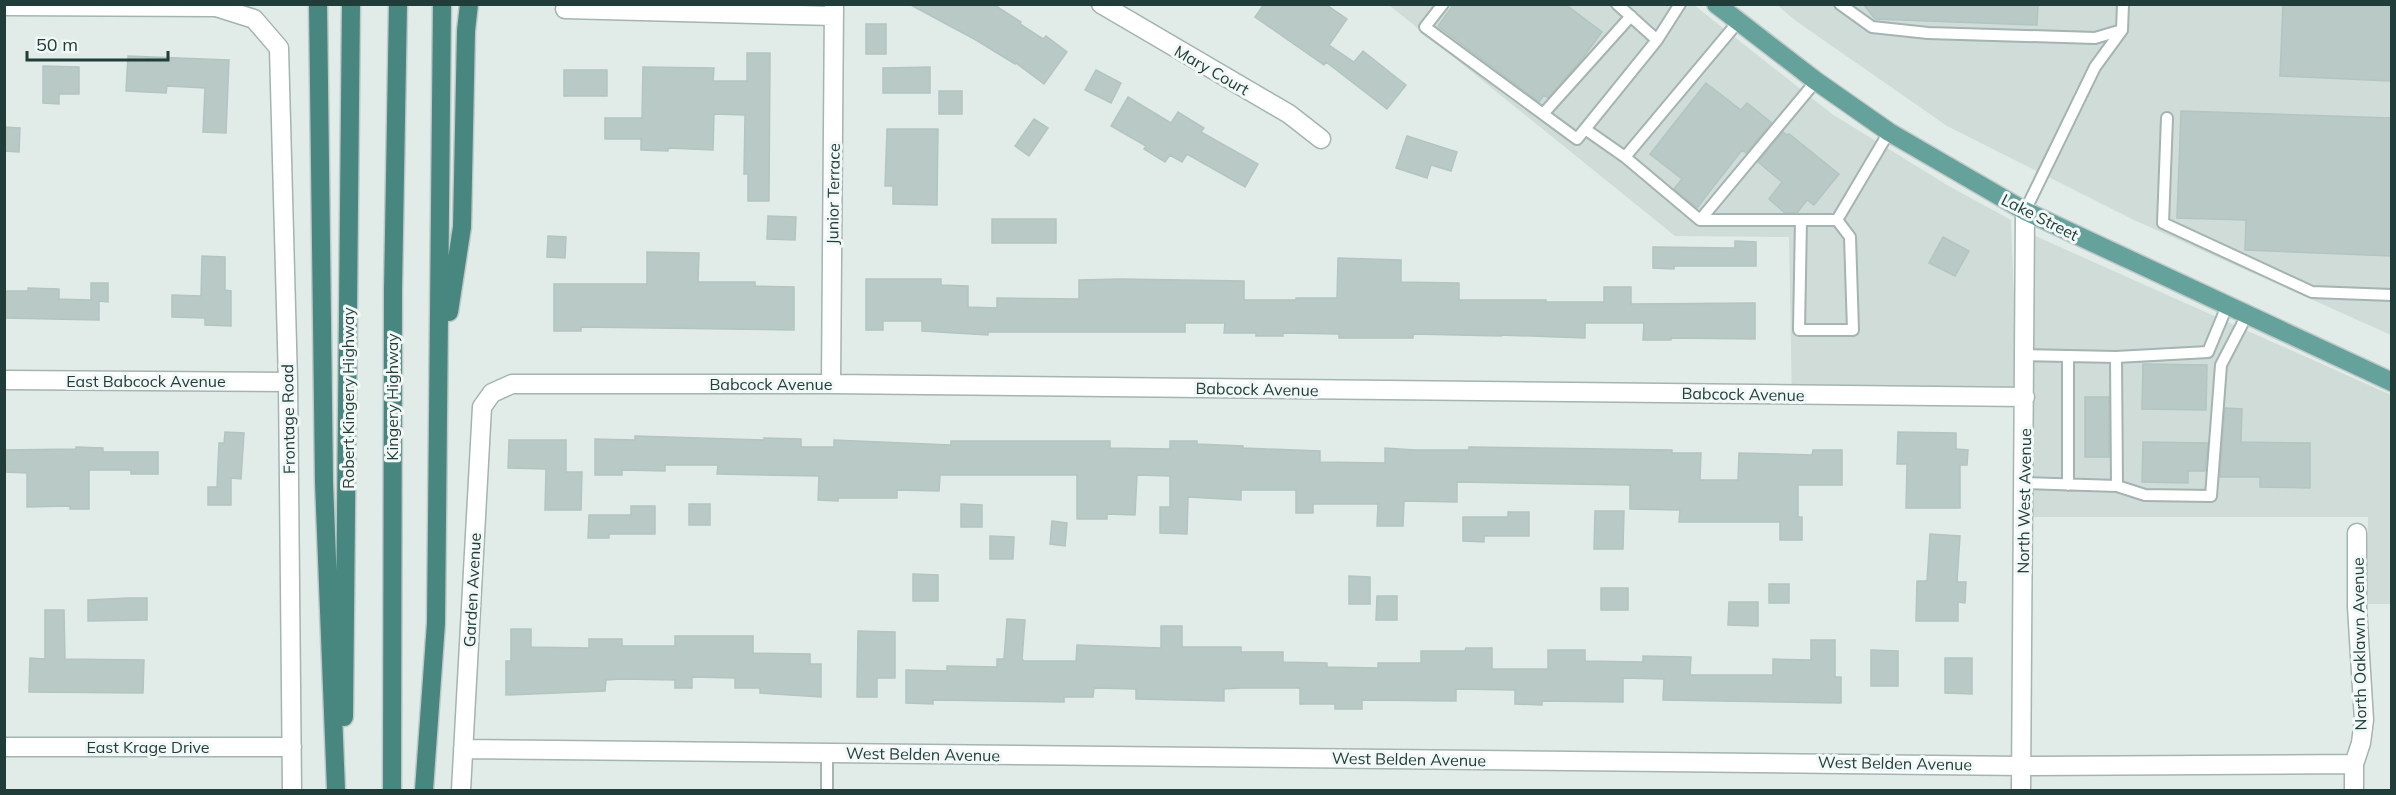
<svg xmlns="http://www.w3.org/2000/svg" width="2396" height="795" viewBox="0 0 2396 795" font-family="Mulish,sans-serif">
<rect width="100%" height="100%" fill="#e1ece8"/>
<!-- built -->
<path fill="#cfdcd8" d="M 1389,5 L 1694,5 L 1832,114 L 1947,185 L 2011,220 L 2018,402 L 1792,405 L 1789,237 L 1675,236 Z
M 1777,5 L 2391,5 L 2391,335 L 2134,220 L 1947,126 L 1796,21 Z
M 2033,235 L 2391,395 L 2391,604 L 2367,604 L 2368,517 L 2033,517 Z"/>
<!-- building -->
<path fill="#b9c9c5" stroke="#b3c5c0" stroke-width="1.5" d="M 909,4 L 993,4 L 1021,22 L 1020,24 L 1043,39 L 1046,36 L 1067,52 L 1044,84 L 1016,63 L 1015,64 L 976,40 Z
M 1264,4 L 1325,4 L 1347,19 L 1329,45 L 1354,62 L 1363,51 L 1406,85 L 1387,109 L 1326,62 L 1324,65 L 1255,17 Z
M 1454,4 L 1565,4 L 1602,32 L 1582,59 L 1548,98 L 1544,95 L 1539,102 L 1438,26 Z
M 1863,4 L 2038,4 L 2037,25 L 1875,19 Z
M 2283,4 L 2391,4 L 2391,81 L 2280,76 Z
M 866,24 L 886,24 L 886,54 L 866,54 Z
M 747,53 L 770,53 L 769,201 L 748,201 L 748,174 L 744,174 L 745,115 L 714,114 L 713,150 L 668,148 L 668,151 L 641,150 L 641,139 L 605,139 L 605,118 L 642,118 L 643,67 L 714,68 L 713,81 L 747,81 Z
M 128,56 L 229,60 L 226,133 L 203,132 L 205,88 L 167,86 L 166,93 L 126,91 Z
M 43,66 L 79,67 L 79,94 L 59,94 L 59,104 L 43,103 Z
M 930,67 L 930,93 L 883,93 L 883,68 Z
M 564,70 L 607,70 L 607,96 L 564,96 Z
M 1096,70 L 1121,83 L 1111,103 L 1085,90 Z
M 1706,83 L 1741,110 L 1747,103 L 1772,123 L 1746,153 L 1742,150 L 1697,208 L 1674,189 L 1682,179 L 1650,154 Z
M 939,91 L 962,91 L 962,114 L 939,114 Z
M 1128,97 L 1171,123 L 1178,112 L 1204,128 L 1201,132 L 1258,164 L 1245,187 L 1187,154 L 1182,162 L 1170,155 L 1165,162 L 1144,149 L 1146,146 L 1111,126 Z
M 2181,111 L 2391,118 L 2391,256 L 2245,250 L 2246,220 L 2177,218 Z
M 1034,119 L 1048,128 L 1029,156 L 1015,146 Z
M 4,127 L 20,128 L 19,152 L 4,151 Z
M 887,129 L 938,129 L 937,205 L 893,204 L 893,186 L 885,186 Z
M 1783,132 L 1787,135 L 1789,134 L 1839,174 L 1814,205 L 1807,200 L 1797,213 L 1785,213 L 1769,199 L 1782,182 L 1758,162 Z
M 1407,136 L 1457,152 L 1451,171 L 1431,165 L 1427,178 L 1396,168 Z
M 768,216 L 796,217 L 795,240 L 767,239 Z
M 992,219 L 1056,219 L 1056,243 L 992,243 Z
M 548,236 L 566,237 L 565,258 L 547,257 Z
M 1943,237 L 1969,251 L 1955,276 L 1929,263 Z
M 1735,241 L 1756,242 L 1756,266 L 1674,266 L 1674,269 L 1653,268 L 1653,247 L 1735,248 Z
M 647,252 L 699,253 L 698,282 L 755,282 L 755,286 L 794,287 L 794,330 L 581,327 L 581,331 L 554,331 L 554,284 L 647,284 Z
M 202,256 L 225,257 L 225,290 L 231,291 L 231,326 L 205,325 L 205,318 L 172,317 L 172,295 L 201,296 Z
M 1338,258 L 1401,260 L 1401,282 L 1459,283 L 1459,300 L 1546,300 L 1546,302 L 1604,302 L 1604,287 L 1631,287 L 1631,304 L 1755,303 L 1755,339 L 1671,338 L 1671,340 L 1643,340 L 1644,323 L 1585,323 L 1585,338 L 1501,335 L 1501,336 L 1413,334 L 1413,338 L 1339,338 L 1339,334 L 1283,333 L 1283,336 L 1256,336 L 1256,333 L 1224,333 L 1225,323 L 1185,323 L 1185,332 L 988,332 L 988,335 L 922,331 L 922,321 L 883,321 L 883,330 L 866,330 L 866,279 L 941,279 L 941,285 L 968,286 L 968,307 L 997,308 L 997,298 L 1079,299 L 1079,280 L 1122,279 L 1244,281 L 1244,300 L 1296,300 L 1296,298 L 1337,298 Z
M 91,283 L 108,283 L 108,302 L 99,301 L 99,320 L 4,318 L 4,291 L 28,291 L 28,288 L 59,289 L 59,299 L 91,300 Z
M 2143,364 L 2207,365 L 2206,410 L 2142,409 Z
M 2085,397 L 2109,397 L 2109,457 L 2085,457 Z
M 2225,408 L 2242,409 L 2241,442 L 2310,443 L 2310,488 L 2260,487 L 2260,477 L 2220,477 Z
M 225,432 L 244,433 L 241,479 L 231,478 L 231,505 L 208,505 L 208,487 L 217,487 L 219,443 L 224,443 Z
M 1898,432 L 1956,433 L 1956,449 L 1968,450 L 1967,465 L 1960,465 L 1960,508 L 1906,508 L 1907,464 L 1897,464 Z
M 635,436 L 764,440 L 764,438 L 801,439 L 801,447 L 834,447 L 834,440 L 951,445 L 951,441 L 1110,441 L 1110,448 L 1170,449 L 1170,441 L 1197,441 L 1197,444 L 1243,446 L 1243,448 L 1320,451 L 1320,462 L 1385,463 L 1385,448 L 1415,450 L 1469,450 L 1469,447 L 1672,450 L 1672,453 L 1701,453 L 1700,480 L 1738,480 L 1739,453 L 1812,455 L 1813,450 L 1842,450 L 1842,485 L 1798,485 L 1798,517 L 1802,517 L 1802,540 L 1780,540 L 1780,522 L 1679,522 L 1680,510 L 1630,509 L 1630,485 L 1457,482 L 1457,502 L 1404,501 L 1403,526 L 1377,526 L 1378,504 L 1313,504 L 1313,513 L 1296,513 L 1296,490 L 1241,490 L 1241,500 L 1188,497 L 1187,534 L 1160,533 L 1160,507 L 1170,507 L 1170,476 L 1137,475 L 1135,515 L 1107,514 L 1107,519 L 1077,519 L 1077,475 L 940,475 L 939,491 L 897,490 L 897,498 L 838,498 L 838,501 L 818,500 L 819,476 L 717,474 L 718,465 L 665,465 L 665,471 L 622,470 L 622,475 L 595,475 L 595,439 L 635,440 Z
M 509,440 L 566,440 L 566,472 L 582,472 L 581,510 L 545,510 L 546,469 L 508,468 Z
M 2143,442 L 2208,443 L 2205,471 L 2188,471 L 2188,483 L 2142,482 Z
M 76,447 L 103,448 L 103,452 L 158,452 L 158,474 L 131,474 L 131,470 L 89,470 L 89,509 L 70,509 L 70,506 L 27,507 L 27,473 L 4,472 L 4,450 L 76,449 Z
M 689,504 L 710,504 L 710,525 L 689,525 Z
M 961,504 L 982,505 L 982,527 L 961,527 Z
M 631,506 L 655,506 L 655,534 L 609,534 L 609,538 L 588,538 L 589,515 L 631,515 Z
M 1595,511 L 1624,511 L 1623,549 L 1594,549 Z
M 1508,512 L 1529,512 L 1529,536 L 1484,536 L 1484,542 L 1463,541 L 1463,517 L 1508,517 Z
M 1052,521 L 1067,523 L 1065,546 L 1050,544 Z
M 1930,534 L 1960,536 L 1957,582 L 1966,582 L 1965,603 L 1958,602 L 1958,621 L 1916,621 L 1917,581 L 1927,581 Z
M 990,536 L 1014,537 L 1013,559 L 990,559 Z
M 913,574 L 938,575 L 938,601 L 913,601 Z
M 1349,576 L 1370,577 L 1370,604 L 1349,604 Z
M 1769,584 L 1789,584 L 1789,603 L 1769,603 Z
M 1601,588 L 1628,588 L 1628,610 L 1601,610 Z
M 1377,596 L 1397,596 L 1397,620 L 1376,620 Z
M 128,598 L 147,598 L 147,620 L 88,621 L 88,600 Z
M 1729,602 L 1758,602 L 1758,626 L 1728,625 Z
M 45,610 L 64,610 L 65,659 L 144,660 L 143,693 L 29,692 L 30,658 L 45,659 Z
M 1007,619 L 1025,620 L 1022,659 L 1024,661 L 1076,661 L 1077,645 L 1161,648 L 1161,626 L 1182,626 L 1182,647 L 1241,647 L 1241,652 L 1283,652 L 1283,662 L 1327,663 L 1327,667 L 1378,668 L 1378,663 L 1421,663 L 1421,651 L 1465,651 L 1466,648 L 1492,648 L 1492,669 L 1548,669 L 1548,650 L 1585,650 L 1585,661 L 1643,662 L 1643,656 L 1691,657 L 1690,675 L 1773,675 L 1773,659 L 1811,660 L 1811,640 L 1835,640 L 1835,677 L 1841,677 L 1841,703 L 1663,700 L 1664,679 L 1623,678 L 1623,702 L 1542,701 L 1542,705 L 1515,704 L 1515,690 L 1456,689 L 1456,701 L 1362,700 L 1362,709 L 1335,709 L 1335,704 L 1300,704 L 1300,688 L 1241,688 L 1224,689 L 1224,701 L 1136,699 L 1136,689 L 1094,688 L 1093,697 L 1064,697 L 1064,702 L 933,700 L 933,704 L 906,703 L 906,670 L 947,671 L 947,666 L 997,667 L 997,659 L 1004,659 Z
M 511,629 L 531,629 L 531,647 L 589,648 L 589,639 L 622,639 L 622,646 L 675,646 L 675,636 L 753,636 L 753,653 L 810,654 L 810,664 L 821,664 L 821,697 L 760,693 L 760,688 L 735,688 L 735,678 L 692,677 L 692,688 L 675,688 L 675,680 L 622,679 L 606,680 L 605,691 L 506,695 L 506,661 L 511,661 Z
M 858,631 L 895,632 L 895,678 L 877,678 L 877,697 L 857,697 Z
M 1871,650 L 1898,651 L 1898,686 L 1871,686 Z
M 1945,658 L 1972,658 L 1972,694 L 1945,693 Z"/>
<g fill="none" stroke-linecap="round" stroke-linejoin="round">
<!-- service casing -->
<g stroke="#a4b4b0" stroke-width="14">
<path id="service" d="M 1443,4 L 1425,27 L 1577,139 L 1657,40 L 1680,4
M 1617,4 L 1657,40
M 1840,4 L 1872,27 L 1928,33 L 2095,38 L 2122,30
M 1543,114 L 1631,16
M 2167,118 L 2163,223 L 2312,292 L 2392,295
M 1585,129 L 1625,157 L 1738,22
M 1625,157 L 1700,220 L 1837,220 L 1889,132
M 2025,211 L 2095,67 L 2122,30 L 2123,4
M 1700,220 L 1816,81
M 1801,220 L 1799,330 L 1853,330 L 1850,237 L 1837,220
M 2116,357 L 2208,352 L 2227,306
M 2024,483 L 2117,486 L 2116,357 L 2024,355
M 2068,485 L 2068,356
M 2117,486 L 2145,495 L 2211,496 L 2221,365 L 2247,315
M 827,790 L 827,753"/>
</g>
<!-- minor casing -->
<g stroke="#a4b4b0" stroke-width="21">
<path id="minor" d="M 1101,4 L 1289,114 L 1321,139
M 4,6 L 216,7 L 254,19 L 279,48 L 288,382 L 292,790
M 565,9 L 834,16
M 4,380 L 288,382
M 831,384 L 834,4
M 4,747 L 292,747
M 463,749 L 2021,766 L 2354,764
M 461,790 L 482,407 L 492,393 L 512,384 L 831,384 L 2025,397
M 2021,790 L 2025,211
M 2354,790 L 2354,764 L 2361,743 L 2364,720 L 2357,607 L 2357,533"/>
</g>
<!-- primary casing -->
<g stroke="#c1c9c8" stroke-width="21">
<path id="primary" d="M 1716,4 L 1816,81 L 1889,132 L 2025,211 L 2392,382"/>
</g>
<!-- trunk casing -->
<g stroke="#c1c9c8" stroke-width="21">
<path id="trunk" d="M 318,4 L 324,482 L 336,790
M 449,312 L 462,227 L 466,31 L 469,4
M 344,717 L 351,4
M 392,790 L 393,290 L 398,4
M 424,790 L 436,623 L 442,4"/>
</g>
<!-- service -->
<use href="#service" stroke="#fff" stroke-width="10"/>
<!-- minor -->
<use href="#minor" stroke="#fff" stroke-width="18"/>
<!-- primary -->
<use href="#primary" stroke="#65a29b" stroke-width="18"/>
<!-- trunk -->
<use href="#trunk" stroke="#488680" stroke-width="18"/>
</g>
<g text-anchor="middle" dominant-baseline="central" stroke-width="6" stroke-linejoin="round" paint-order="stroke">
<!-- street labels -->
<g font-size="16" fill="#213d39" stroke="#f1f8f6">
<text transform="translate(1212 70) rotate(30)">Mary Court</text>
<text transform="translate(833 194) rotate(-89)">Junior Terrace</text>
<text transform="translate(2040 217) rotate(27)">Lake Street</text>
<text x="146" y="381">East Babcock Avenue</text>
<text x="771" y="384">Babcock Avenue</text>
<text transform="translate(1257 389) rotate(1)">Babcock Avenue</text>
<text transform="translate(1743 394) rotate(1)">Babcock Avenue</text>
<text transform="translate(392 397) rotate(-90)">Kingery Highway</text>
<text transform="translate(348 398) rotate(-90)">Robert Kingery Highway</text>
<text transform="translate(288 419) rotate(-91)">Frontage Road</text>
<text transform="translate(2024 501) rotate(-89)">North West Avenue</text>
<text transform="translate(472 590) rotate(-87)">Garden Avenue</text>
<text transform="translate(2359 644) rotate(-91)">North Oaklawn Avenue</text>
<text x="148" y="747">East Krage Drive</text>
<text transform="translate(923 754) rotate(1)">West Belden Avenue</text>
<text transform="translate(1409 759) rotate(1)">West Belden Avenue</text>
<text transform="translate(1895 763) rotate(1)">West Belden Avenue</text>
</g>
</g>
<!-- border -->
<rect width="2396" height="795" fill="none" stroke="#213d39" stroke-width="12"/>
<!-- scale -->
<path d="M27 51v9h141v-9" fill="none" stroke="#213d39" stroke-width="3"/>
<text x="36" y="51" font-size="18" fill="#213d39" stroke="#f1f8f6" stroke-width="4.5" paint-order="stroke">50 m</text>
</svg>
